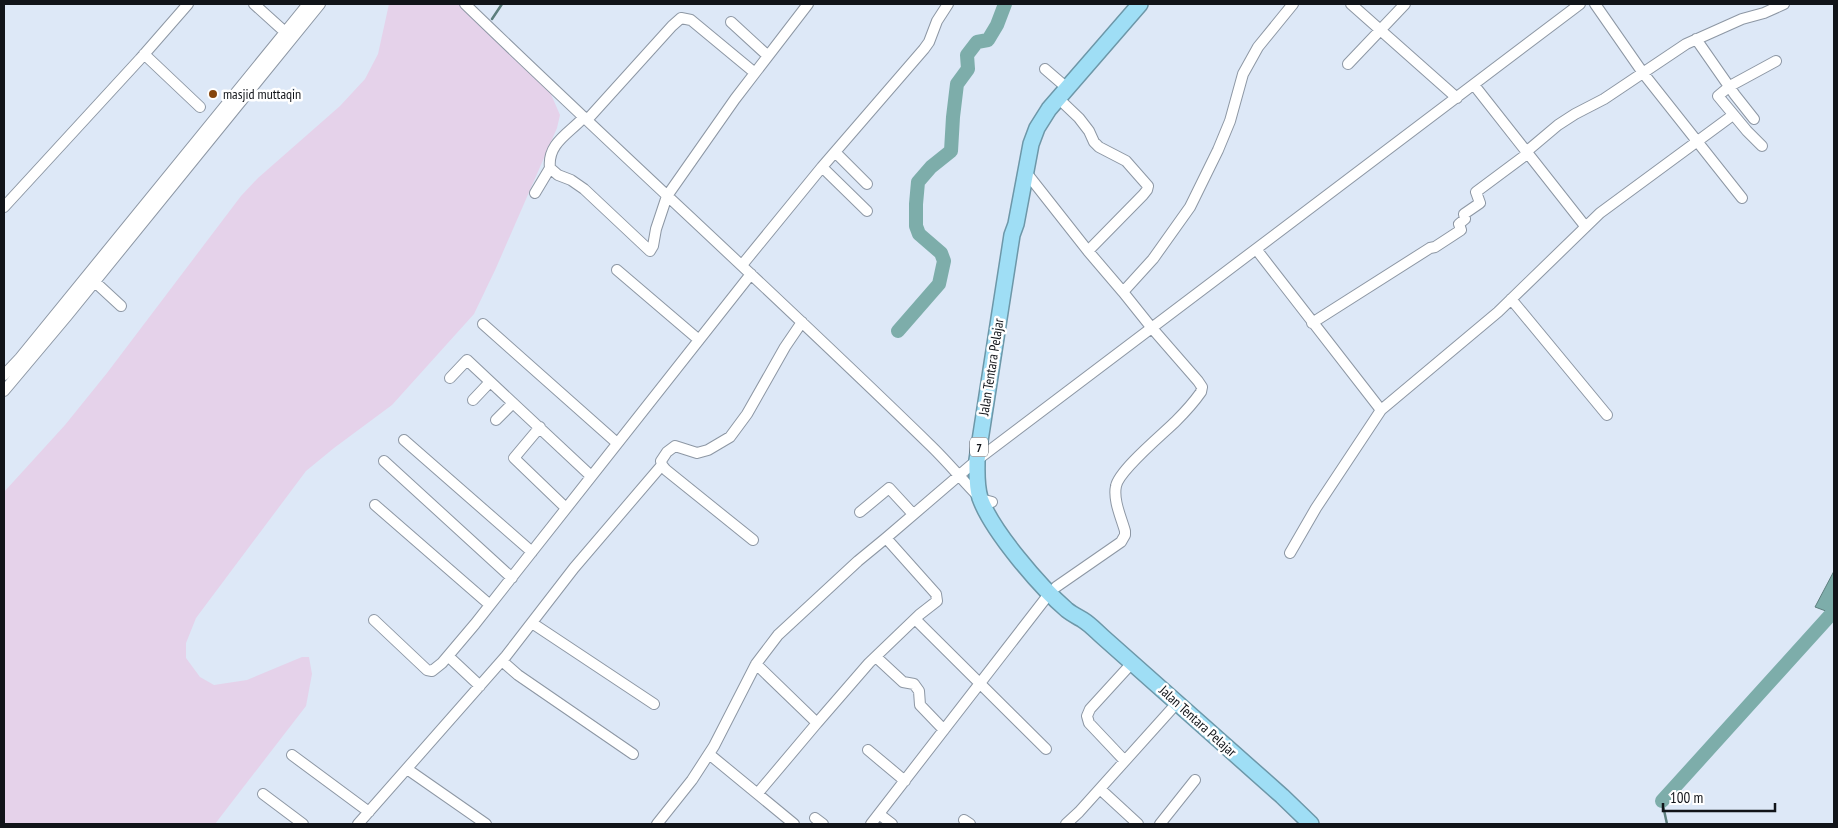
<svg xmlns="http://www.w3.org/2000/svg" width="1838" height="828" viewBox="0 0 1838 828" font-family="'PT Sans Narrow',sans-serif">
<rect width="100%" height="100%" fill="#dde8f7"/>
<!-- green -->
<path fill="#e5d2ea" d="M 389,4 L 460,4 L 550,92 L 560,115 L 557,128 L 496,268 L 474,314 L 392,405 L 334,448 L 306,471 L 196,618 L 186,643 L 186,658 L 200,677 L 214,685 L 247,680 L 302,657 L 309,657 L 312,674 L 306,706 L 215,824 L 4,824 L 4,492 L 65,425 L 107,373 L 241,196 L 258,178 L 340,106 L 365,79 L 378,54 Z"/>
<!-- water -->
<path fill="#7dadaa" stroke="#5d7f7e" d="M 1834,571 L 1834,614 L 1815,607 Z"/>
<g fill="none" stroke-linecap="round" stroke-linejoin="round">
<!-- stream -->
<path stroke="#5d7f7e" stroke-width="2.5" d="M 492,19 L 502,4
M 1662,801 L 1667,824"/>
<!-- river -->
<path stroke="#7dadaa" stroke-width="14" d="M 898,331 L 939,284 L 944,261 L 941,253 L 919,234 L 916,226 L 916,204 L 918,182 L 931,167 L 951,151 L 953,117 L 957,84 L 968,69 L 967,55 L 977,42 L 988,40 L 997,25 L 1005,4
M 1662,801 L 1834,611"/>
<!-- minor casing -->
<g stroke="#8d97a4" stroke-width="12">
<path id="minor" d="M 254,4 L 285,32
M 465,4 C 618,152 776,295 929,444 C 947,461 963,481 981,499 L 992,502
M 1351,4 L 1457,98
M 1595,4 L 1643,73 L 1742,198
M 731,22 L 768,56
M 1696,39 L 1735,95 L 1754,119
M 144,54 L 200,107
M 1348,64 L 1405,4
M 1045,69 L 1067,88
M 1474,85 L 1585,226
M 1058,98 L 1079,118 L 1089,131 L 1094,142 L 1099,147 L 1126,161 L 1148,186 L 1147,190 L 1143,195 L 1088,251
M 584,117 C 570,133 547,143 550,168 L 558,175 L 571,180 L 584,189 L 650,251 L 653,246 L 656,229 L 667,196 L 735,99 L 808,4
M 587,120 L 672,26 L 681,18 L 691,20 L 755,73
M 1762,146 L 1747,131 L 1718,96 L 1730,86 L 1776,61
M 835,152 L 867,184
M 1526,152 L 1558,125 L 1575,114 L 1604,99 L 1686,44 L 1742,19 L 1764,13 L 1784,4
M 822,167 L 867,211
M 1025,171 L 1088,251 L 1123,292
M 535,193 L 550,168
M 4,207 L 140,59 L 188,4
M 1256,249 L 1381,410
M 742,265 L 822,167 L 924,49 L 929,42 L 937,21 L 948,4
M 617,270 L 699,340
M 95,282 L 121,306
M 1511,299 L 1607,415
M 1312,323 L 1430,248 L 1435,247 L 1461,230 L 1459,224 L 1465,219 L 1464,214 L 1480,203 L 1476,192 L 1527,154
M 483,324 L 617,443
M 4,375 L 20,358 L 308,4
M 450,378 L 467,360 L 591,476
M 4,391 L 67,316 L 320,4
M 473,400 L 490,382
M 496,420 L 513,403
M 540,427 L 514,458 L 566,508
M 404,440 L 532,552
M 384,461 L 512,578
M 375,505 L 490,605
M 860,512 L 889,488 L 913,514
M 753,540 L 666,470 L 662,465 L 661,461 L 667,452 L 675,446 L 697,453 L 708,450 L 730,437 L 747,414 L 785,347 L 802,322
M 1290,553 L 1316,508 L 1381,410 L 1498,312 L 1600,213 L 1733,115
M 1056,587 L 1121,542 L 1125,535 L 1125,531 C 1121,517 1113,500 1116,486 C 1119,470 1163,434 1176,421 C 1185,412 1194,402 1201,392 L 1202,387 L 1198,381 L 1151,327 L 1123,292 L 1153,259 L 1190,207 L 1218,150 L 1230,121 L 1243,74 L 1258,47 L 1293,4
M 915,619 L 1046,749
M 374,620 L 427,670 L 432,671 L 442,663 L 475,624 L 751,274
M 532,623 L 654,704
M 448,656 L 480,686
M 876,657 L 903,682 L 914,684 L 919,691 L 920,705 L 944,730
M 502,661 L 518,675 L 633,754
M 756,664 L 817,723 L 758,793
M 817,723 L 869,663 L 919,615 L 937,601 L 936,594 L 886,538
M 868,750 L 905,781
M 709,754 L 794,824
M 292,755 L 369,812
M 1124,760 L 1089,723 L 1087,716 L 1090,709 L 1132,663
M 407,769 L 486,824
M 1100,789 L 1138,824
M 263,794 L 303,824
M 879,814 L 892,824
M 815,818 L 823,824
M 964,820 L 970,824
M 358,824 L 506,656 L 574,568 L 662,465
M 657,824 L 692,780 L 714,746 L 756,664 L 778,635 L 858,561 L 886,538 L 977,460 L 1580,4
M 871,824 L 1049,594
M 1066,824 L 1079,812 L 1177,703
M 1160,824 L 1195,780"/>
</g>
<!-- highway casing -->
<g stroke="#6d97a8" stroke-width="18">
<path id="highway" d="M 1140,4 L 1049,109 L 1037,128 L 1031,144 L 1016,224 L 1012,235 L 977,460 C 977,473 976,485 980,498 C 992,531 1040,587 1067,610 C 1072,614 1078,617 1083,620 C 1091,625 1097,632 1104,638 L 1282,796 L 1311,824"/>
</g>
<!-- minor -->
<use href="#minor" stroke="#fff" stroke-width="10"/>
<!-- highway -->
<use href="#highway" stroke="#9fdef5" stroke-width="15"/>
</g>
<!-- markers -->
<circle fill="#85450d" stroke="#fff" stroke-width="2" cx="213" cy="94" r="5"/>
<g text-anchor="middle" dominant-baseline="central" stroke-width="5" stroke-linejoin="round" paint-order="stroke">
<!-- shield labels -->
<rect fill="#fff" stroke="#585a5e" stroke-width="1" x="970" y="437.5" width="18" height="19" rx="4"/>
<g font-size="12" font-weight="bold" fill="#111419">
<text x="979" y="447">7</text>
</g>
<!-- poi labels -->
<g font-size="14" fill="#111419" stroke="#fff" text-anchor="start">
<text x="223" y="94">masjid muttaqin</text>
</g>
<!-- street labels -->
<g font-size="14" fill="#111419" stroke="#fff">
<text transform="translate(991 367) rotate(-81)">Jalan Tentara Pelajar</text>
<text transform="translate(1198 721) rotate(42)">Jalan Tentara Pelajar</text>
</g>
</g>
<!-- border -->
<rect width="1838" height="828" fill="none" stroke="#111419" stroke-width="10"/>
<!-- scale -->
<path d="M1663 803v8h112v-8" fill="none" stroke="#111419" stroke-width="2.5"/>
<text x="1670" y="803" font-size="15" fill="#111419" stroke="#ffffff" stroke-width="4" paint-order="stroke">100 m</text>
</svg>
